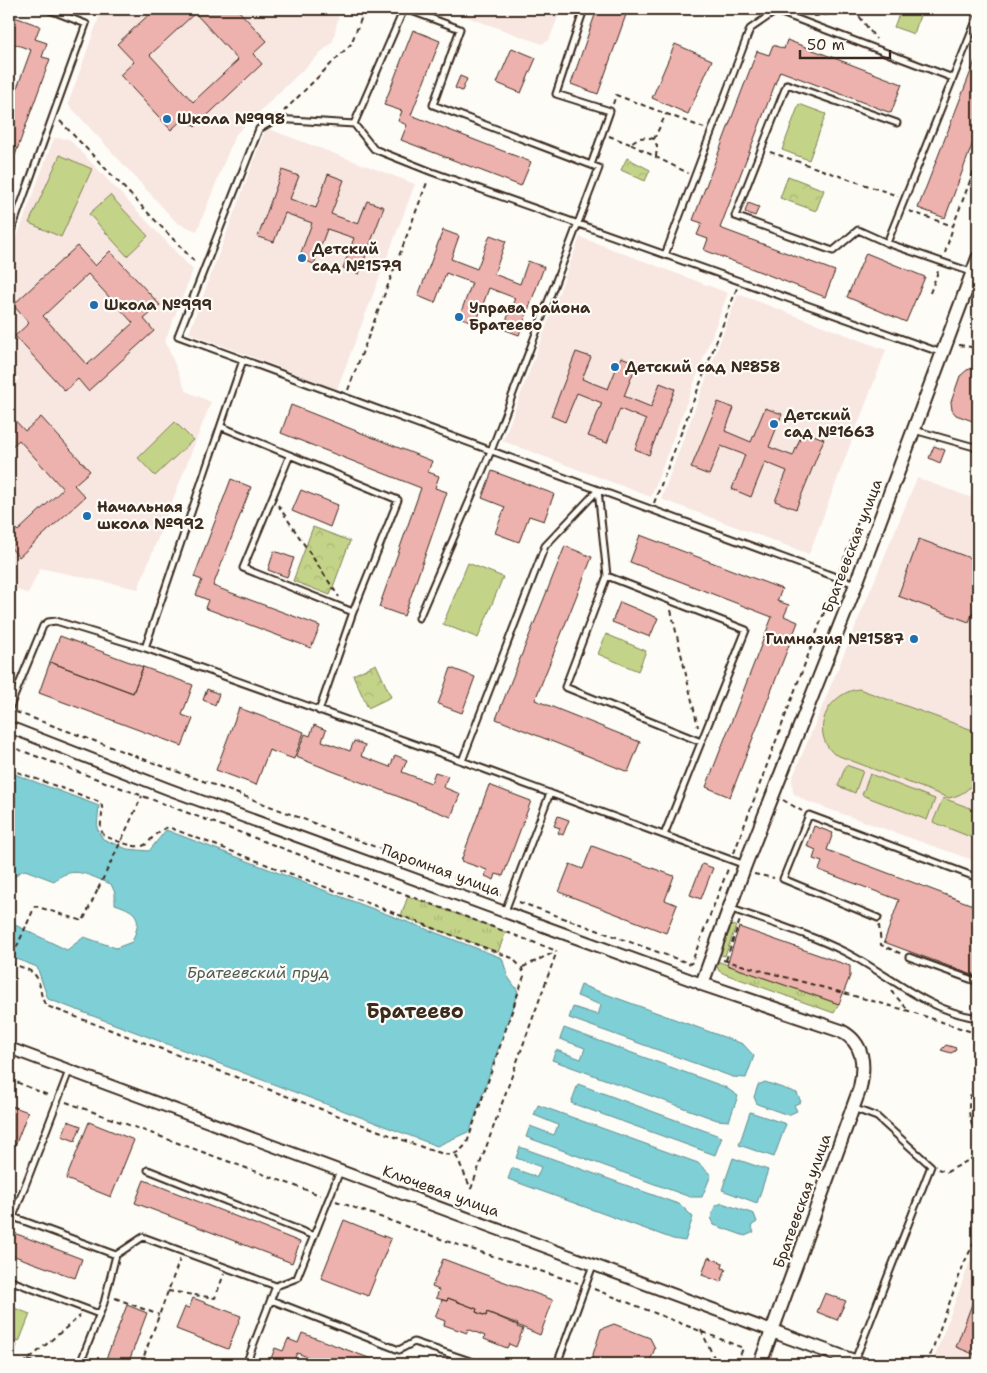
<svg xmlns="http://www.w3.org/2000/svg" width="987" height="1373" viewBox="0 0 987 1373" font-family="'Shantell Sans',sans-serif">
<defs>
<pattern id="grass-tufts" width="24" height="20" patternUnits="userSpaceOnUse" patternTransform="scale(1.25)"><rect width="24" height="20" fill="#c3d488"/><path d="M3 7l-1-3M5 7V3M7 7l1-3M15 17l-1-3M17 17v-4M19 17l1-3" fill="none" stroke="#a8b675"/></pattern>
<pattern id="forest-crowns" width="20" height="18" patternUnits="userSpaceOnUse" patternTransform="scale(1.25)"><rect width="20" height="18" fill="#c3d488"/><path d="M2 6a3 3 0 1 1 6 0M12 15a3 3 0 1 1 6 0" fill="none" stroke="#a8b675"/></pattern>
</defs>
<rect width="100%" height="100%" fill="#fdfcf7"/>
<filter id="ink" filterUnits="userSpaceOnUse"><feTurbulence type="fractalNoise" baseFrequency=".02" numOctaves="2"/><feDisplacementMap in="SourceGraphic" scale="10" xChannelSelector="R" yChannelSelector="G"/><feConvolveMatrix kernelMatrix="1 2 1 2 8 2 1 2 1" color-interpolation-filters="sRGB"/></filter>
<g filter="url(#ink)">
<!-- built -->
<path fill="#f8e6e1" d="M 102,9 L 340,9 L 333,41 L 235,135 L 197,231 L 177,223 L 68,104 Z
M 445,9 L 561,9 L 549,40 L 542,44 Z
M 266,128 L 415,184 L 337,389 L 189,333 Z
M 54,138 L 69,139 L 193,270 L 165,341 L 186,391 L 211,402 L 138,589 L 40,568 L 28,594 L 9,586 L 9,388 L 19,379 L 9,368 L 9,264 L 12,264 L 15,242 Z
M 580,237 L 728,293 L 651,497 L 503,441 Z
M 738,294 L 886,350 L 809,554 L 661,499 Z
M 917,478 L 978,500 L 978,862 L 806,801 L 793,793 L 792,779 Z
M 978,1247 L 978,1364 L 932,1364 L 969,1264 Z"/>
<!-- grass -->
<path fill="url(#grass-tufts)" stroke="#7f7f53" d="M 408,896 L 506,932 L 498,952 L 401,916 Z
M 727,924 L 736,926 L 725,956 L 718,954 Z
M 714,960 L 839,1004 L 834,1013 L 725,974 L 719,971 Z"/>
<!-- forest -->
<path fill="url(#forest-crowns)" stroke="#7f7f53" d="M 627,158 L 650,170 L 645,181 L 621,170 Z
M 788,176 L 824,190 L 816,211 L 780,198 Z
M 313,527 L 350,541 L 330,595 L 293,581 Z
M 376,664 L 391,697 L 368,708 L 353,675 Z
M 9,1342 L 17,1345 L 10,1364 L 9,1364 Z"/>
<!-- pitch -->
<path fill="#c3d488" stroke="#7f7f53" d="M 901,9 L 922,9 L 914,34 L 894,27 Z
M 799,104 L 826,114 L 809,160 L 782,150 Z
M 60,155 L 92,169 L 61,237 L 29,223 Z
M 110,195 L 148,236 L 127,256 L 89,214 Z
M 175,422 L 193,440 L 155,476 L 138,458 Z
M 468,563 L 503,577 L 478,638 L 443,624 Z
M 606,634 L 646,651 L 638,671 L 598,654 Z
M 859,689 L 978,732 C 978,759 985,790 949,798 L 834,754 C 809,731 828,693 859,689 Z
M 846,765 L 863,771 L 855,793 L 838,786 Z
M 870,774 L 935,799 L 927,820 L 862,795 Z
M 943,798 L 978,811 L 978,840 L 933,822 Z
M 9,1306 L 30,1314 L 19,1342 L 9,1339 Z"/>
<!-- water -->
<path fill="#7ecfd6" stroke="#638d8c" d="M 9,772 L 99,806 L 97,828 L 103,839 L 127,849 L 149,851 L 166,830 L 502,958 L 508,977 L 518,991 L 470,1131 L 437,1146 L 48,999 L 37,967 L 9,956 L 9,922 L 67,950 L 84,937 L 116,948 L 132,942 C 142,918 139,912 115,904 L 115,893 L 111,884 C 89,876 74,864 54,881 L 25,870 C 15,873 12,880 9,889 Z
M 581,985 L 743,1044 L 754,1056 L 746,1078 L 733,1077 L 569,1018 L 573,1007 L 598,1015 L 601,1005 L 577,996 Z
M 564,1028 L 725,1087 L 738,1096 L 729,1121 L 717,1120 L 552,1060 L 556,1050 L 581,1059 L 585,1048 L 560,1039 Z
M 765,1082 L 797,1093 L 801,1102 L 794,1105 L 797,1111 L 788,1115 L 757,1104 L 754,1097 L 758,1085 Z
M 578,1084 L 722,1137 L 715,1155 L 571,1103 Z
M 538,1105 L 698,1163 L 711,1175 L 702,1197 L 690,1197 L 526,1137 L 530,1126 L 554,1135 L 558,1125 L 534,1115 Z
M 750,1112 L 786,1124 L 774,1157 L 739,1145 Z
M 520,1147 L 681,1205 L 693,1217 L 685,1241 L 673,1239 L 508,1179 L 512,1168 L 537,1177 L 541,1167 L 516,1158 Z
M 733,1158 L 768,1170 L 757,1203 L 722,1190 Z
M 722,1203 L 754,1214 L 757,1222 L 751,1226 L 754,1232 L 745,1236 L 714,1225 L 711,1218 L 715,1206 Z"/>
<!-- building -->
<path fill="#edb2ad" stroke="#3b2a1e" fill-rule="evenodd" d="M 155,9 L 237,9 L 267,41 L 253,54 L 262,64 L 195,127 L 185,117 L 171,130 L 120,75 L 134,62 L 117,44 ZM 195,13 L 238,60 L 193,102 L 150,55 Z
M 597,9 L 628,9 L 598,94 L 571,84 Z
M 960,9 L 972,9 L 971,13 Z
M 9,15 L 40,26 L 35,39 L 47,43 L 42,57 L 50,59 L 9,172 L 9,110 L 31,50 L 9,42 Z
M 413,30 L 440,41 L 411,115 L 531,162 L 521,186 L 401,140 L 407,125 L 398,121 L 402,111 L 384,105 Z
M 787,40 L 902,84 L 891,113 L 780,71 L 720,228 L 835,271 L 825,297 L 704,250 L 708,239 L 697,235 L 702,223 L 693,220 L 757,51 L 769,55 L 773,45 L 784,49 Z
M 675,44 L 712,60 L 688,114 L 652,98 Z
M 512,48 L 536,58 L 521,93 L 497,83 Z
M 978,53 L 978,129 L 945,218 L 918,208 Z
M 460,76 L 467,79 L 462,91 L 455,88 Z
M 282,170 L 299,176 L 290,199 L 316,208 L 328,174 L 344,180 L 331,214 L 358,224 L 367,201 L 384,207 L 359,274 L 343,268 L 354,238 L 327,229 L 314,264 L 299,258 L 312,223 L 285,213 L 274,242 L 258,237 Z
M 748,203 L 759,207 L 755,216 L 745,212 Z
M 443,230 L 459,236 L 451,259 L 477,269 L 490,235 L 506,241 L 494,274 L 520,284 L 528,261 L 544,267 L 519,335 L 503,329 L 515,298 L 489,288 L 476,323 L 459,317 L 472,283 L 446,273 L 435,303 L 418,296 Z
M 77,246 L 95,266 L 110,251 L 160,305 L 144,319 L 154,331 L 88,391 L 78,379 L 65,391 L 15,336 L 29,323 L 13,305 ZM 88,274 L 133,323 L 87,365 L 43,316 Z
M 866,253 L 925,277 L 906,322 L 847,297 Z
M 576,352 L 591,357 L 582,379 L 608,389 L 621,357 L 637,363 L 624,396 L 651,407 L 660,383 L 675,389 L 649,455 L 635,449 L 646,420 L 620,409 L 607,443 L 588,436 L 602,403 L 577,393 L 565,422 L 551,416 Z
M 973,368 L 978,370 L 978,423 L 956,415 L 952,410 L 951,402 L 960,376 L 967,370 Z
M 718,402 L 734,408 L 725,431 L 751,442 L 765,408 L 782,414 L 769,447 L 793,456 L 803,431 L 824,439 L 796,509 L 775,501 L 787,471 L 765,462 L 751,497 L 732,489 L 745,455 L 721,446 L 709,475 L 691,468 Z
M 291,405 L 432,461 L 428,472 L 439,476 L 435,488 L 447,492 L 404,616 L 379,607 L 421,488 L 281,433 Z
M 9,414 L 25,431 L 41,417 L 90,471 L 74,485 L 85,497 L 19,557 L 9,546 L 9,522 L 18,531 L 63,489 L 19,440 L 9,449 Z
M 934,446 L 945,450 L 940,463 L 929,458 Z
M 492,471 L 554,494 L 544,521 L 529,516 L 519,542 L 495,533 L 505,507 L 482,498 Z
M 231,479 L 251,487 L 213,586 L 320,626 L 311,648 L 205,608 L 208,600 L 196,595 L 202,580 L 194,577 Z
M 301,490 L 338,505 L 330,527 L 292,511 Z
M 640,535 L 782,589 L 777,601 L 789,605 L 784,616 L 798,622 L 730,797 L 706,787 L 772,617 L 630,562 Z
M 919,539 L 978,561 L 978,613 L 973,612 L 969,622 L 898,596 Z
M 565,546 L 592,557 L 535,700 L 640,742 L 628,772 L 496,719 Z
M 274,551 L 294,558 L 287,577 L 268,570 Z
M 620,602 L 658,618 L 650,637 L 612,622 Z
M 60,636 L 143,667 L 133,693 L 50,662 Z
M 50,662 L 133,693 L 143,667 L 193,685 L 182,715 L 193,719 L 182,746 L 39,693 Z
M 451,668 L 475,677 L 462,713 L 438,704 Z
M 978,680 L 978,700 L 972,697 Z
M 207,689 L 219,694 L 215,705 L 203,700 Z
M 239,708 L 304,732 L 294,759 L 269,750 L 256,785 L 216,770 Z
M 314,725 L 326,730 L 322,741 L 350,751 L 354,741 L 365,745 L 361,756 L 390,767 L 395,755 L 407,760 L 402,772 L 431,783 L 435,772 L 448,776 L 443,787 L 460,794 L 451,817 L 296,757 L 305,734 L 310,736 Z
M 489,785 L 531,801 L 503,876 L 496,874 L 494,880 L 485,876 L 487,870 L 461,861 Z
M 558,816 L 569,820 L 563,835 L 558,833 L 560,828 L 554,826 Z
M 814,826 L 833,833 L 827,850 L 978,907 L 978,977 L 884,942 L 899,900 L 819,870 L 822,862 L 813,859 L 816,850 L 807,846 Z
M 592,846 L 674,876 L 665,900 L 677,905 L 666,933 L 559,892 L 570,864 L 583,869 Z
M 702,864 L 713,868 L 701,899 L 690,895 Z
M 739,927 L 850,966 L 850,976 L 839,1004 L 727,965 Z
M 946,1045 L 956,1048 L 955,1051 L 951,1053 L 941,1050 Z
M 9,1105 L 28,1112 L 15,1146 L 9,1143 Z
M 68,1121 L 81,1126 L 75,1141 L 62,1136 Z
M 89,1122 L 134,1140 L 111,1197 L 66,1179 Z
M 144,1180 L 300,1242 L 292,1263 L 135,1203 Z
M 344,1220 L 391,1239 L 368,1296 L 321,1278 Z
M 9,1231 L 82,1259 L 75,1278 L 9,1254 Z
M 708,1257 L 723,1263 L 722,1268 L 726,1269 L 721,1282 L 702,1275 Z
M 443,1259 L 553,1300 L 540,1335 L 487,1312 L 486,1316 L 476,1312 L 477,1309 L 448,1298 L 447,1301 L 436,1298 L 439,1290 L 432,1287 Z
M 978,1288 L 978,1349 L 976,1355 L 956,1347 Z
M 825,1293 L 846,1301 L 837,1320 L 817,1312 Z
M 193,1298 L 241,1316 L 228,1349 L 176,1329 L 185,1307 L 189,1308 Z
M 448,1298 L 477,1309 L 476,1312 L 486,1316 L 487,1312 L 518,1324 L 517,1327 L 523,1329 L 516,1347 L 509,1344 L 507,1348 L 484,1339 L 485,1336 L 468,1329 L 467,1333 L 444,1325 L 445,1321 L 435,1317 L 442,1300 L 447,1301 Z
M 127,1305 L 147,1313 L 128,1364 L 104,1364 Z
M 614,1324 L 650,1338 L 655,1348 L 649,1364 L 590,1364 L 601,1329 Z
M 302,1333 L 385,1364 L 326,1364 L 297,1353 L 292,1364 L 269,1364 L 275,1348 L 283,1351 L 288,1339 L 298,1343 Z"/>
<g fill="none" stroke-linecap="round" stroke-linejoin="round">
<!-- service casing -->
<g stroke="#3b2a1e" stroke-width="9">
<path id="service" d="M 404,9 L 354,124 L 374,149 L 432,172 L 942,353
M 406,9 L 460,29 L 433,105 L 599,168 L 491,451 L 419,618
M 584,9 L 556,94 L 610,111 L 591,165
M 354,124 L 276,119 L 259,129 L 178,336 L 855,584
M 9,228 L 12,229 L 86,24 L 47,9
M 887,243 L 858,230 L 833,251 L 735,216 L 787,84 L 897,123
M 665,255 L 750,29 L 776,11 L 953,78
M 971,272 L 887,243 L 978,16
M 243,360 L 145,648 L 462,761 L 745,865
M 222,427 L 398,500 L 353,612 L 243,568 L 290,455
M 914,430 L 978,448
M 9,709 L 43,626 L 48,622 L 56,621 L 145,648
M 319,711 L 353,612
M 462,761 L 545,546 L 598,490 L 607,576
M 664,835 L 746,630 L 607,576 L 565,687 L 701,742
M 729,908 C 768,922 810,934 847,953 C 891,976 927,1011 978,1018
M 505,911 L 550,793
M 878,918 L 783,879 L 809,815 L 978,878
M 909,957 L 978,982
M 853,1108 L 877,1117 L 931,1166 L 855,1360
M 148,1170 L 314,1236
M 9,1215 L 13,1217 L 69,1071
M 13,1217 L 116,1255 L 143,1237 L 276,1286 L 297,1278 L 340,1171
M 9,1280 L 99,1314
M 271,1300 L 399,1350 L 414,1342 L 479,1364
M 80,1364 L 104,1303 L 116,1255
M 246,1364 L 276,1286
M 557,1364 L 593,1265"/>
</g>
<!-- minor casing -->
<g stroke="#3b2a1e" stroke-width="14">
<path id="minor" d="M 9,727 L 168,789 L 702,984
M 9,1048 L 772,1331"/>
</g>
<!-- tertiary casing -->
<g stroke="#3b2a1e" stroke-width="16">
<path id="tertiary" d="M 772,1331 L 862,1364
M 760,1364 L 860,1088 C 865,1064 864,1043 841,1031 L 702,984 L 745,865 L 850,600 L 978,258"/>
</g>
<!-- path -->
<path stroke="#3b2a1e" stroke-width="2" stroke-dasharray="5 4" stroke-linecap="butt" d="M 854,9 L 876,39
M 814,16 L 855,11
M 613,104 L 616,95 L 704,128
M 284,111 L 351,44 L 365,9
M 60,121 L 197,264
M 609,136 L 630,144
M 654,139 C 643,136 638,137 630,144 L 688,173
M 770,152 L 898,196
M 656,157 L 657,146 L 654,139 L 666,114
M 909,211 L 953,226 L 978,160
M 945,253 L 953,227
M 930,293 L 939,269
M 974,307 L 978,301
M 959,345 L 978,348
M 348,390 L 428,180
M 654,503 L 737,288
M 278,505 L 339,597
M 840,569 L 858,522
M 671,610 L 698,727
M 16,712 L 249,798 L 502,896
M 9,746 L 557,951
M 9,769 L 100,802 C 106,811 98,822 102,832 C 104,837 110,838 115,840 C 156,856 141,838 168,827 L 512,958 L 522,968 L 524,976 L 467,1143 C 453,1161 446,1154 427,1149 L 47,1006 C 38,997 43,983 34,974 C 28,968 16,966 9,962
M 783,800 L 802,811
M 122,839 L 142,796
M 734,853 L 834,586
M 754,874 L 774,878
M 519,902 L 691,964 L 728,869
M 27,924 L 35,906 L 83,921 L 98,889
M 879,925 L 881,945 L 902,954
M 723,960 L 909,1011 L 978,1034
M 726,960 L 740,920
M 9,965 L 9,964
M 523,967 L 557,951
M 891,991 L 909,1011
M 978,1078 C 966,1096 966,1119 978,1137
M 9,1079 L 50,1096
M 66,1102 L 320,1195
M 456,1155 L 471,1189
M 938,1169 L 947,1172 L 978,1155
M 471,1189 L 557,951
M 336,1201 L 449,1242 L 578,1283
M 594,1289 L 743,1348 L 737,1364
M 168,1291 L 215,1298 L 224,1274
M 115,1298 L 159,1315
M 701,1330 L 717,1364
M 28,1360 L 38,1364
M 23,1364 L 80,1316
M 141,1364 L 180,1259
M 927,1364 L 964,1263 L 978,1235"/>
<!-- service -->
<use href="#service" stroke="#fdfcf7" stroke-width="5"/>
<!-- minor -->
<use href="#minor" stroke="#fdfcf7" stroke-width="10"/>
<!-- tertiary -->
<use href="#tertiary" stroke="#fdfcf7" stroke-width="12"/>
<!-- path-bridge -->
<path stroke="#3b2a1e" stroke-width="2" stroke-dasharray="5 4" stroke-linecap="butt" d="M 98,889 L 122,839
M 9,964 L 27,924"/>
</g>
</g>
<!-- markers -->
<g fill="#1f6fb2" stroke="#fdfcf7" stroke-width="2">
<circle cx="167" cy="119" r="5"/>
<circle cx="302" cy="258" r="5"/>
<circle cx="94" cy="305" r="5"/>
<circle cx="459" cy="317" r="5"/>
<circle cx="615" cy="367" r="5"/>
<circle cx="774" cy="424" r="5"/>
<circle cx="87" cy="516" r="5"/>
<circle cx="914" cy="639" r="5"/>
</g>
<g text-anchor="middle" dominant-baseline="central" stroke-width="4.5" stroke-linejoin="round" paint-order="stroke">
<!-- poi labels -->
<g font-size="15" font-weight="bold" fill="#3b2a1e" stroke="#fdfcf7" text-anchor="start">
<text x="177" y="119">Школа №998</text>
<text x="312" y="249">Детский<tspan x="312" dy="17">сад №1579</tspan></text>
<text x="104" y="305">Школа №999</text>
<text x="469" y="308">Управа района<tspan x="469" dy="17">Братеево</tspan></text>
<text x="625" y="367">Детский сад №858</text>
<text x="784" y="415">Детский<tspan x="784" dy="17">сад №1663</tspan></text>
<text x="97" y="507">Начальная<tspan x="97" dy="17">школа №992</tspan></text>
<text x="904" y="639" text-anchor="end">Гимназия №1587</text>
</g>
<!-- street labels -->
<g font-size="15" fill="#3b2a1e" stroke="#fdfcf7">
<text transform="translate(852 546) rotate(-69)">Братеевская улица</text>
<text transform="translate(441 870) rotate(20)">Паромная улица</text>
<text transform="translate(441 1191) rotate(20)">Ключевая улица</text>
<text transform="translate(802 1201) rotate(-70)">Братеевская улица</text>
</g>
<!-- water labels -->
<g font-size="16" font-style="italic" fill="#4f5c55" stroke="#fdfcf7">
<text x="258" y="972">Братеевский пруд</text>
</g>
<!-- district labels -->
<g font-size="20" font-weight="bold" fill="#3b2a1e" stroke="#fdfcf7">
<text x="415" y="1011">Братеево</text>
</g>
</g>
<!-- margin -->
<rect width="987" height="1373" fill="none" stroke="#fdfcf7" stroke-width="30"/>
<rect x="15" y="15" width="957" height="1343" fill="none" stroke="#3b2a1e" stroke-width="2" filter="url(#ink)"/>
<!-- scale -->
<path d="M800 50v8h90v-8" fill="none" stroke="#3b2a1e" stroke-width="2.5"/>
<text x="807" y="50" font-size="15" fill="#3b2a1e" stroke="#fdfcf7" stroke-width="4" paint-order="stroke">50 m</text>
</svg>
